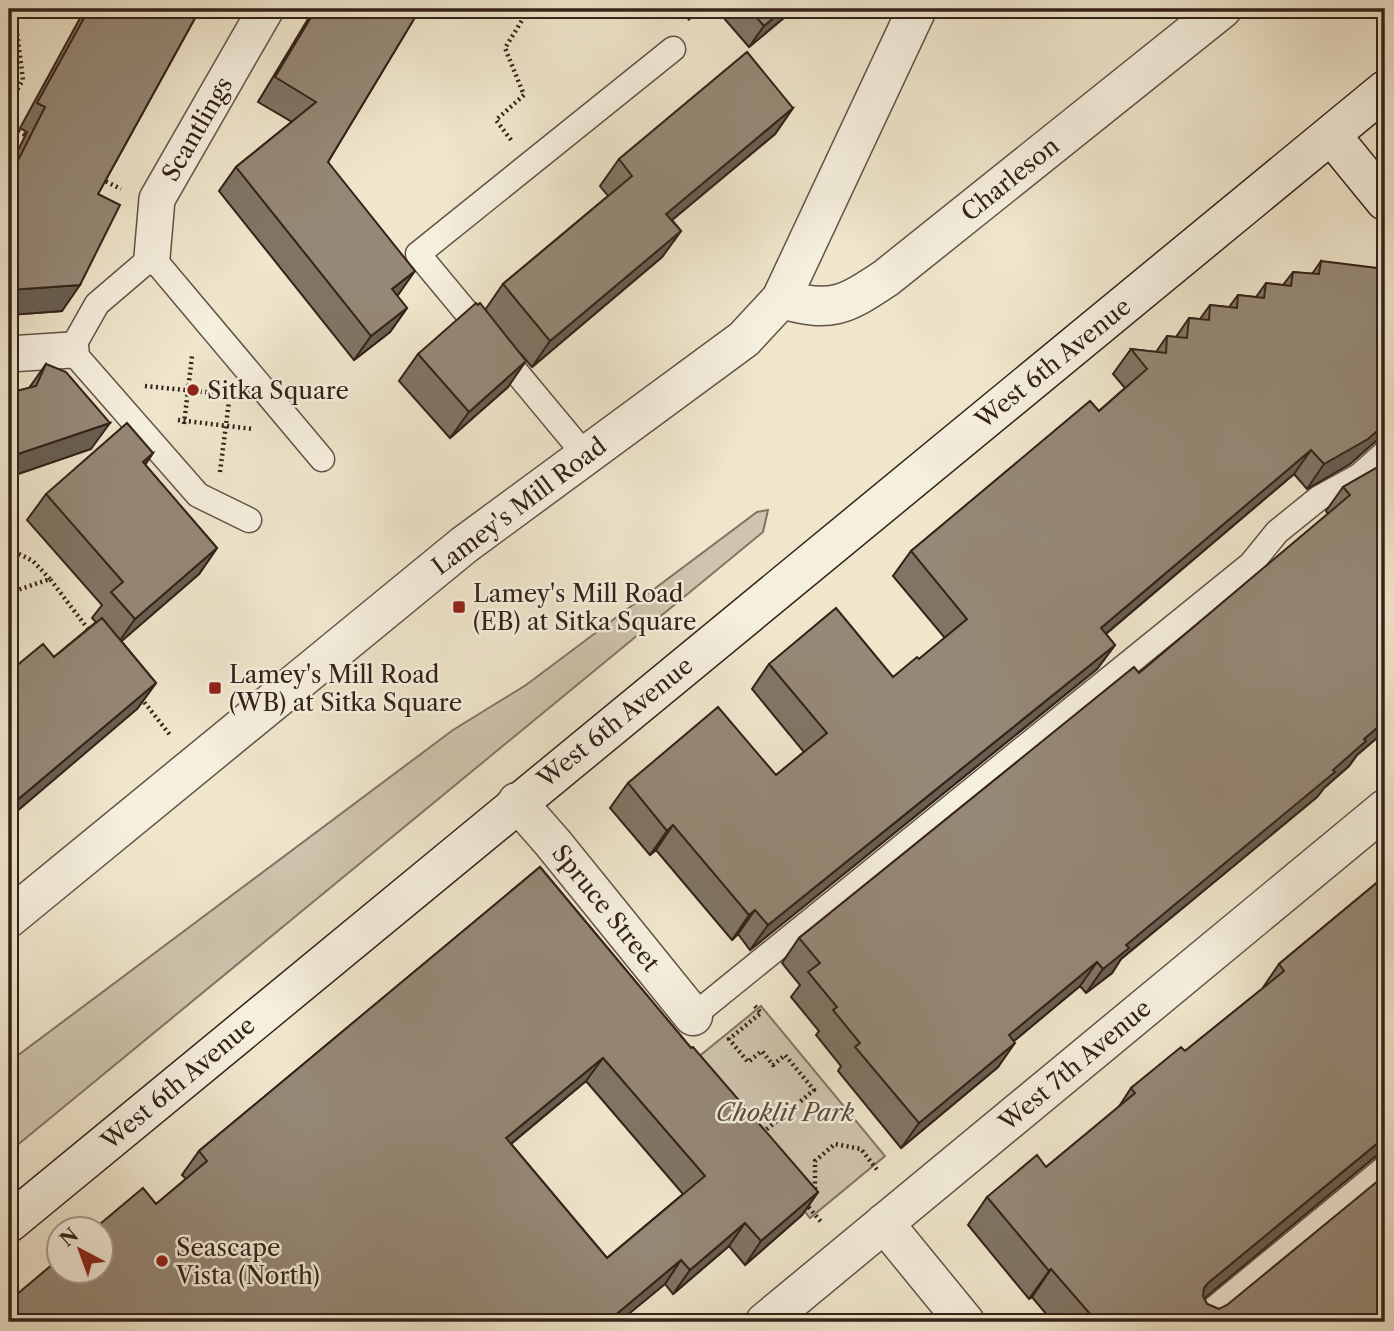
<svg xmlns="http://www.w3.org/2000/svg" width="1394" height="1331" viewBox="0 0 1394 1331" font-family="'Libre Caslon Text',serif">
<rect width="100%" height="100%" fill="#efe6cc"/>
<filter id="stains"><feTurbulence type="fractalNoise" baseFrequency=".00286" numOctaves="4"/><feColorMatrix values="0 0 0 0 .2 0 0 0 0 .09 0 0 0 0 .02 0 0 0 .5 -.17"/></filter>
<radialGradient id="worn" r=".72"><stop offset=".6" stop-color="#630" stop-opacity="0"/><stop offset="1" stop-color="#630" stop-opacity=".3"/></radialGradient>
<!-- green -->
<path fill="#cfc5ae" stroke="#827464" stroke-width="2" d="M 768,510 L 763,532 L 9,1152 L 9,1062 L 453,730 L 526,685 L 757,512 Z
M 761,1006 L 885,1156 L 810,1218 L 686,1067 Z"/>
<g fill="none" stroke-linecap="round" stroke-linejoin="round">
<!-- service casing -->
<g stroke="#635346" stroke-width="27">
<path id="service" d="M 586,456 L 418,254 L 673,49
M 249,520 L 198,495 L 71,350 L 97,304 L 152,257 L 322,459
M 693,1016 L 1251,564 L 1277,532 L 1319,498 L 1359,476 L 1385,453
M 1198,1322 L 1385,1168"/>
</g>
<!-- pedestrian casing -->
<g stroke="#635346" stroke-width="38">
<path id="pedestrian" d="M 152,257 L 157,199 L 266,9
M 9,354 L 71,350"/>
</g>
<!-- minor casing -->
<g stroke="#635346" stroke-width="41">
<path id="minor" d="M 781,299 C 831,313 844,306 886,278 L 1222,9
M 517,802 L 553,843 L 693,1016
M 9,918 L 464,545 L 744,339 L 781,299 L 917,9
M 884,1223 L 965,1322
M 765,1322 L 1385,809"/>
</g>
<!-- secondary casing -->
<g stroke="#342219" stroke-width="41">
<path id="secondary" d="M 1331,135 L 1385,201
M 9,1223 L 1385,90"/>
</g>
<!-- path -->
<path stroke="#342219" stroke-width="4.5" stroke-dasharray="2 3.5" stroke-linecap="butt" d="M 683,9 L 691,21
M 9,109 L 12,98 L 23,80 L 14,9
M 9,125 L 30,138
M 511,140 L 496,120 L 524,95 L 505,48 L 529,9
M 101,179 L 121,189
M 145,386 L 224,394
M 178,420 L 253,429
M 184,424 L 192,356
M 220,472 L 229,401
M 9,549 L 33,561 L 50,579
M 9,593 L 50,579 L 91,633
M 141,698 L 170,735
M 755,1006 L 761,1013 L 729,1039 L 748,1062 L 762,1051 L 773,1065 L 785,1055 L 814,1090 L 762,1133
M 810,1192 L 815,1188 L 815,1161 L 835,1144 L 861,1149 L 878,1171
M 805,1203 L 822,1223"/>
<!-- service -->
<use href="#service" stroke="#f5efde" stroke-width="24"/>
<!-- pedestrian -->
<use href="#pedestrian" stroke="#f5efde" stroke-width="35"/>
<!-- minor -->
<use href="#minor" stroke="#f5efde" stroke-width="38"/>
<!-- secondary -->
<use href="#secondary" stroke="#f5efde" stroke-width="38"/>
</g>
<!-- wall -->
<path fill="#807565" stroke="#342219" stroke-width="2" fill-rule="evenodd" d="M 85,9 L 200,9 L 98,194 L 62,311 L 9,315 L 9,169 L 27,132 L 20,128 Z
M 314,9 L 420,9 L 328,162 L 397,296 L 407,308 L 390,332 L 354,360 L 219,191 L 236,167 L 292,122 L 258,102 Z
M 716,9 L 791,9 L 786,16 L 749,47 Z
M 793,108 L 775,134 L 672,220 L 681,231 L 662,257 L 532,367 L 520,353 L 508,387 L 450,438 L 399,381 L 418,354 L 485,310 L 503,284 L 608,196 L 600,186 L 619,159 Z
M 1321,261 L 1376,441 L 1350,464 L 1307,489 L 1294,474 L 1106,634 L 1115,645 L 1097,669 L 750,950 L 738,934 L 732,940 L 656,850 L 650,855 L 610,808 L 628,783 L 776,775 L 804,752 L 752,689 L 769,664 L 893,677 L 919,659 L 945,638 L 893,576 L 911,551 L 1099,411 L 1125,388 L 1113,374 L 1131,349 L 1156,352 L 1167,336 L 1176,337 L 1189,318 L 1200,319 L 1210,305 L 1229,307 L 1238,295 L 1256,297 L 1266,283 L 1283,285 L 1293,272 L 1312,274 Z
M 46,364 L 91,449 L 9,477 L 9,393 L 29,388 Z
M 153,453 L 145,465 L 217,548 L 199,574 L 121,641 L 156,683 L 137,709 L 54,657 L 96,622 L 92,618 L 102,605 L 27,520 L 46,494 Z
M 1385,463 L 1385,731 L 1357,755 L 1349,766 L 1324,788 L 1317,797 L 1121,959 L 1112,973 L 1086,993 L 1080,986 L 1014,1041 L 998,1067 L 901,1148 L 838,1071 L 841,1066 L 816,1035 L 819,1031 L 791,997 L 800,985 L 782,963 L 799,938 L 1139,673 L 1328,514 L 1326,511 L 1343,487 Z
M 540,867 L 691,1048 L 818,1192 L 802,1215 L 745,1265 L 729,1246 L 673,1294 L 665,1284 L 156,1204 L 186,1179 L 182,1175 L 199,1151 ZM 586,1081 L 683,1194 L 607,1258 L 511,1144 Z
M 1385,876 L 1376,1156 L 1204,1298 L 1207,1304 L 1219,1309 L 1385,1322 L 1053,1322 L 1032,1297 L 1029,1299 L 968,1225 L 987,1197 L 1046,1167 L 1118,1108 L 1131,1088 L 1185,1051 L 1262,989 L 1279,964 Z"/>
<!-- shaded-wall -->
<path fill="#685f53" stroke="#342219" stroke-width="2" d="M 784,9 L 791,9 L 786,16 L 749,47 L 764,26 Z
M 793,108 L 775,134 L 648,240 L 666,214 Z
M 681,231 L 662,257 L 532,367 L 550,341 Z
M 415,271 L 398,295 L 375,313 L 392,289 Z
M 80,285 L 62,311 L 9,315 L 9,290 Z
M 407,308 L 390,332 L 354,360 L 371,336 Z
M 526,361 L 508,387 L 450,438 L 469,412 Z
M 110,423 L 91,449 L 9,477 L 9,461 L 12,456 Z
M 1385,424 L 1385,440 L 1376,441 L 1350,464 L 1307,489 L 1324,464 Z
M 1311,450 L 1294,474 L 1083,653 L 1101,628 Z
M 153,453 L 135,479 L 143,462 Z
M 217,548 L 199,574 L 116,646 L 135,619 Z
M 1115,645 L 1097,669 L 750,950 L 768,925 Z
M 156,683 L 137,709 L 9,818 L 9,807 Z
M 1385,721 L 1385,731 L 1357,755 L 1349,766 L 1324,788 L 1317,797 L 1121,959 L 1112,973 L 1086,993 L 1103,969 L 1126,945 L 1333,770 L 1364,739 Z
M 673,825 L 656,850 L 650,855 L 667,831 Z
M 755,910 L 738,934 L 732,940 L 749,915 Z
M 1097,962 L 1080,986 L 991,1060 L 1009,1035 Z
M 1015,1043 L 998,1067 L 901,1148 L 919,1123 Z
M 603,1058 L 586,1081 L 489,1162 L 506,1138 Z
M 1385,1137 L 1385,1155 L 1376,1156 L 1189,1311 L 1208,1283 Z
M 818,1192 L 802,1215 L 745,1265 L 761,1241 Z
M 745,1223 L 729,1246 L 673,1294 L 690,1270 Z
M 681,1260 L 665,1284 L 619,1322 L 607,1322 Z
M 1051,1269 L 1032,1297 L 1029,1299 L 1049,1271 Z"/>
<!-- building -->
<path fill="#958876" stroke="#342219" stroke-width="2" fill-rule="evenodd" d="M 89,9 L 200,9 L 98,194 L 120,205 L 80,285 L 9,290 L 9,178 L 45,107 L 37,103 Z
M 316,9 L 420,9 L 328,162 L 415,271 L 392,289 L 407,308 L 371,336 L 236,167 L 316,102 L 275,77 Z
M 749,9 L 784,9 L 764,26 Z
M 747,52 L 793,108 L 666,214 L 681,231 L 550,341 L 503,284 L 632,176 L 619,159 Z
M 1321,261 L 1385,269 L 1385,424 L 1368,439 L 1324,464 L 1311,450 L 1101,628 L 1115,645 L 768,925 L 755,910 L 749,915 L 673,825 L 667,831 L 628,783 L 718,707 L 776,775 L 827,733 L 769,664 L 836,608 L 893,677 L 917,657 L 919,659 L 967,619 L 911,551 L 1090,401 L 1099,411 L 1147,369 L 1131,349 L 1166,353 L 1167,336 L 1187,338 L 1189,318 L 1209,320 L 1210,305 L 1237,308 L 1238,295 L 1264,298 L 1266,283 L 1291,286 L 1293,272 L 1319,274 Z
M 476,303 L 478,305 L 480,303 L 526,361 L 469,412 L 418,354 Z
M 46,364 L 66,372 L 110,423 L 12,456 L 9,452 L 9,393 L 36,386 Z
M 127,423 L 153,453 L 143,462 L 217,548 L 135,619 L 111,592 L 123,582 L 46,494 Z
M 1385,463 L 1385,721 L 1364,739 L 1366,741 L 1333,770 L 1335,772 L 1126,945 L 1129,948 L 1103,969 L 1097,962 L 1009,1035 L 1015,1043 L 919,1123 L 855,1047 L 860,1043 L 833,1010 L 837,1007 L 808,972 L 820,963 L 799,938 L 1134,667 L 1139,673 L 1350,495 L 1343,487 Z
M 102,618 L 156,683 L 9,807 L 9,672 L 43,644 L 54,657 Z
M 540,867 L 691,1048 L 693,1047 L 818,1192 L 761,1241 L 745,1223 L 690,1270 L 681,1260 L 607,1322 L 9,1322 L 9,1301 L 60,1258 L 60,1271 L 102,1271 L 102,1229 L 94,1229 L 143,1188 L 156,1204 L 207,1161 L 199,1151 ZM 603,1058 L 705,1176 L 607,1258 L 506,1138 Z
M 1385,876 L 1385,1137 L 1208,1283 L 1204,1288 L 1203,1296 L 1207,1304 L 1219,1309 L 1227,1305 L 1385,1175 L 1385,1322 L 1097,1322 L 1051,1269 L 1049,1271 L 987,1197 L 1037,1155 L 1046,1167 L 1135,1093 L 1131,1088 L 1181,1047 L 1185,1051 L 1284,971 L 1279,964 Z
M 843,1317 L 903,1321 L 904,1318 L 942,1322 L 836,1322 Z"/>
<!-- markers -->
<g fill="#8f2418" stroke="#f5efde" stroke-width="2.5">
<circle cx="193" cy="390" r="7"/>
<rect x="452" y="600" width="14" height="14" rx="3.5"/>
<rect x="208" y="681" width="14" height="14" rx="3.5"/>
<circle cx="162" cy="1261" r="7"/>
</g>
<g text-anchor="middle" dominant-baseline="central" stroke-width="5" stroke-linejoin="round" paint-order="stroke">
<!-- street labels -->
<g font-size="24" fill="#342219" stroke="#f5efde">
<text transform="translate(197 129) rotate(-60)">Scantlings</text>
<text transform="translate(1010 179) rotate(-39)">Charleson</text>
<text transform="translate(1053 363) rotate(-39)">West 6th Avenue</text>
<text transform="translate(519 506) rotate(-37)">Lamey's Mill Road</text>
<text transform="translate(615 722) rotate(-39)">West 6th Avenue</text>
<text transform="translate(606 908) rotate(51)">Spruce Street</text>
<text transform="translate(1075 1065) rotate(-40)">West 7th Avenue</text>
<text transform="translate(178 1083) rotate(-40)">West 6th Avenue</text>
</g>
<!-- poi labels -->
<g font-size="24" fill="#342219" stroke="#f5efde" text-anchor="start">
<text x="207" y="390">Sitka Square</text>
<text x="473" y="593">Lamey's Mill Road<tspan x="473" dy="28">(EB) at Sitka Square</tspan></text>
<text x="229" y="674">Lamey's Mill Road<tspan x="229" dy="28">(WB) at Sitka Square</tspan></text>
<text x="176" y="1247">Seascape<tspan x="176" dy="28">Vista (North)</tspan></text>
</g>
<!-- park labels -->
<g font-size="24" font-style="italic" fill="#5b4b3e" stroke="#f5efde">
<text x="785" y="1112">Choklit Park</text>
</g>
</g>
<!-- margin -->
<rect width="1394" height="1331" fill="none" stroke="#efe6cc" stroke-width="35"/>
<rect x="10" y="10" width="1373" height="1310" fill="none" stroke="#342219" stroke-width="3.5"/>
<rect x="18" y="18" width="1359" height="1296" fill="none" stroke="#342219" stroke-width="2"/>
<!-- north arrow -->
<g transform="translate(80 1250) rotate(319)"><circle r="33" fill="#f5efde" stroke="#a89d8f" stroke-width="2"/>
<path d="M0-5L12 26L0 18L-12 26Z" fill="#8f2418"/>
<text y="-10" font-size="19" font-weight="bold" text-anchor="middle" fill="#342219">N</text>
</g>
<rect width="100%" height="100%" filter="url(#stains)"/>
<rect width="100%" height="100%" fill="url(#worn)"/>
</svg>
